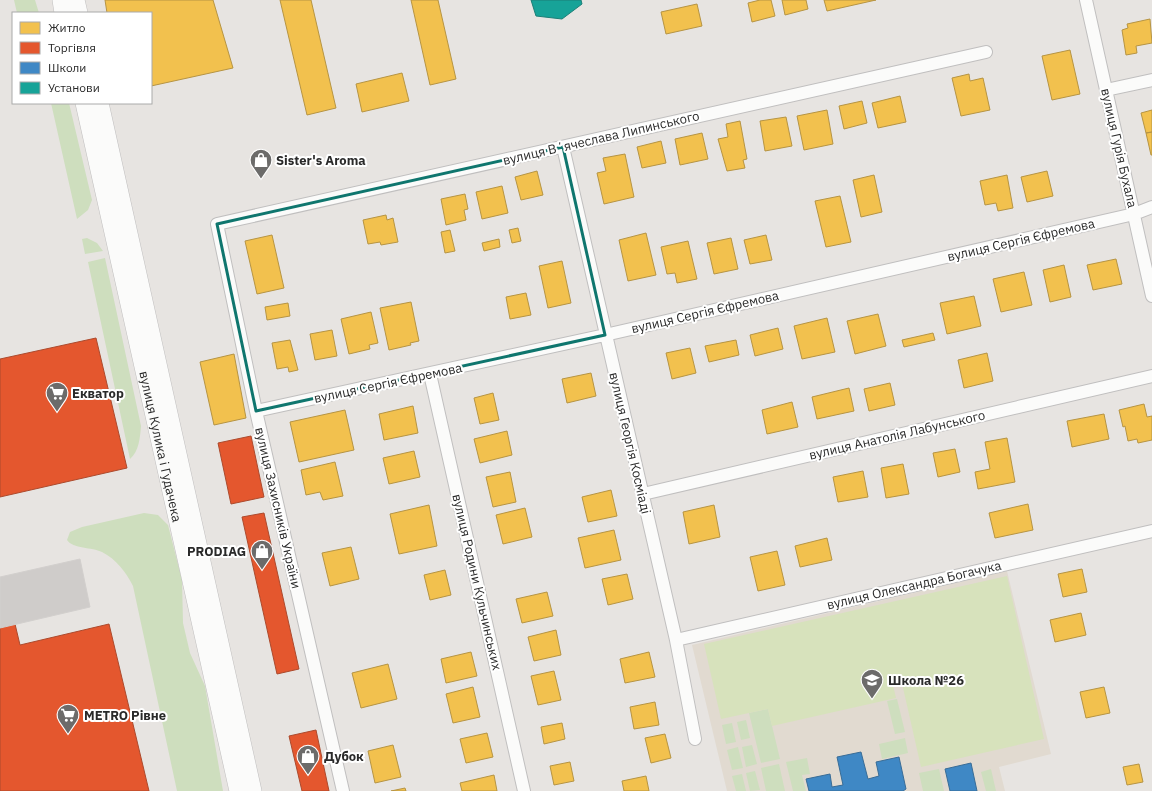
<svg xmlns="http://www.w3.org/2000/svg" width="1152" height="791" viewBox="0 0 1152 791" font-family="'IBM Plex Sans',sans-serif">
<rect width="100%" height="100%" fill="#e7e4e1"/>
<!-- education -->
<path fill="#e1dad0" d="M 1007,571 L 1051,754 L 999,767 L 1005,791 L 727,791 L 692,645 Z"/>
<!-- green -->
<path fill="#cedebe" d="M 14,0 L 35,0 L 39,13 L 17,13 Z
M 51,103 L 69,103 L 92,200 L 88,210 L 77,219 Z
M 87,238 L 97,243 L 103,251 L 85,254 L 82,239 Z
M 105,258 L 141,426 C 140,438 139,451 130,459 L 88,262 Z
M 144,513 L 158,515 L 168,525 L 182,580 L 183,623 L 190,653 L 205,686 L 223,791 L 177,791 L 133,586 C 126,572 116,559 102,552 C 92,547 73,549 67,540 L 70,532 L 82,527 Z
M 897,699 L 905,732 L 895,734 L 887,701 Z
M 768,709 L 780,759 L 761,763 L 749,713 Z
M 746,720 L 750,738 L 741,740 L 737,722 Z
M 732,723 L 736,742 L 726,744 L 722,725 Z
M 905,738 L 908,753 L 882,759 L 879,744 Z
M 752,745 L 757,764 L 746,767 L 742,747 Z
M 738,747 L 743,768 L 732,770 L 727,750 Z
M 807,758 L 810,774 L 802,775 L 806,791 L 793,791 L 786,762 Z
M 779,764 L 785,791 L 766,791 L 761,768 Z
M 939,769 L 944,791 L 923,791 L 919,773 Z
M 991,769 L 996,791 L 986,791 L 981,772 Z
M 755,771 L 760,790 L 750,791 L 746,773 Z
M 742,774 L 746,791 L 736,791 L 732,776 Z"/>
<!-- pitch -->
<path fill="#d7e2bc" d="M 1007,576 L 1044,739 L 921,767 L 901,679 L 892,681 L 896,698 L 772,726 L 768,709 L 721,719 L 704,644 Z"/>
<!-- homes -->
<path fill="#f2c14e" stroke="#b69443" d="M 105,0 L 213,0 L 233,68 L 151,86 L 151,13 L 107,13 Z
M 280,0 L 311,0 L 336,108 L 307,115 Z
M 411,0 L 438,0 L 456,79 L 430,85 Z
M 760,0 L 771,0 L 775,16 L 752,22 L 748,3 Z
M 782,0 L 806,0 L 808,9 L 785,15 Z
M 824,0 L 876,0 L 827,11 Z
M 697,4 L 702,26 L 666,34 L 661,12 Z
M 1150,19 L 1152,43 L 1136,46 L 1137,53 L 1126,55 L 1122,30 L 1128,28 L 1127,24 Z
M 1070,50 L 1080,94 L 1052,100 L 1042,56 Z
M 402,73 L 409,101 L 362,112 L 356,84 Z
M 969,74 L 970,81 L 983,78 L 990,110 L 961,116 L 952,78 Z
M 900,96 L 906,122 L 878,128 L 872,103 Z
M 862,101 L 867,123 L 844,129 L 839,106 Z
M 827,110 L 833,144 L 804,150 L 797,116 Z
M 1152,110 L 1152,132 L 1146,133 L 1141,113 Z
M 786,117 L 792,146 L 765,151 L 760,121 Z
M 740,121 L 747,159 L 743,160 L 745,168 L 727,171 L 718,139 L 728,137 L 726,124 Z
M 1152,132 L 1152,155 L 1151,155 L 1146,133 Z
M 702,133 L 708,159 L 680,165 L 675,139 Z
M 661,141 L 666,163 L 642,168 L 637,147 Z
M 625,154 L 634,197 L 604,204 L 597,173 L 606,171 L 603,158 Z
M 537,171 L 543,195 L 521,200 L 515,177 Z
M 1047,171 L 1053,196 L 1027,202 L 1021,177 Z
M 874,175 L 882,212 L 861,217 L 853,180 Z
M 1007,175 L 1013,208 L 998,211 L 996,203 L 985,205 L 980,181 Z
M 502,186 L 508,213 L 482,219 L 476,192 Z
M 465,194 L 468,209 L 464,210 L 466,220 L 446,225 L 441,199 Z
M 840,196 L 851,242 L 826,247 L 815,201 Z
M 386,215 L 387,220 L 393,218 L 398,242 L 381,245 L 380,242 L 368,244 L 363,220 Z
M 518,228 L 521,241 L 512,243 L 509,230 Z
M 450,230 L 455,251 L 445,253 L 441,232 Z
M 646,233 L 656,275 L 628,281 L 619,240 Z
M 272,235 L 284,288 L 257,294 L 245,241 Z
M 766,235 L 772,260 L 750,264 L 744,240 Z
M 731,238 L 738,269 L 714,274 L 707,243 Z
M 499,239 L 500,247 L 484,251 L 482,243 Z
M 688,241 L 697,279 L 677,283 L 675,273 L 667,274 L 661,247 Z
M 1116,259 L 1122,284 L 1093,290 L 1087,265 Z
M 562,261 L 571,303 L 548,308 L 539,266 Z
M 1064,265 L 1071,297 L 1050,302 L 1043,270 Z
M 1024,272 L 1032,305 L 1001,312 L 993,279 Z
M 526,293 L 531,315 L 510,319 L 506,297 Z
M 974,296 L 981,326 L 947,334 L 940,303 Z
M 411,302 L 419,341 L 410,343 L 411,345 L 389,350 L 380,308 Z
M 288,303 L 290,316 L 267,320 L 265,307 Z
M 371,312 L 378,343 L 369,345 L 370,349 L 349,354 L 341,319 Z
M 878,314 L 886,346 L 855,354 L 847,321 Z
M 827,318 L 835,352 L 802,359 L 794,326 Z
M 778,328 L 783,349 L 755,356 L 750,335 Z
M 332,330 L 337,356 L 315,360 L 310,334 Z
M 933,333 L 935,340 L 904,347 L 902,340 Z
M 290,340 L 298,370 L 289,372 L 288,367 L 277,369 L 272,343 Z
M 736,340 L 739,355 L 709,362 L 705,346 Z
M 690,348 L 696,373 L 672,379 L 666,353 Z
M 987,353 L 993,381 L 964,388 L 958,360 Z
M 234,354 L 246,418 L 214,425 L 200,362 Z
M 591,373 L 596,396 L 567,403 L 562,379 Z
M 890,383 L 895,405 L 869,411 L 864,389 Z
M 849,388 L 854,411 L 817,419 L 812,397 Z
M 493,393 L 499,420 L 480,424 L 474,398 Z
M 792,402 L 798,427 L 767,434 L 762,410 Z
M 1144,404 L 1147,417 L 1152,416 L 1152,440 L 1138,443 L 1137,439 L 1128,441 L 1125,426 L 1123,427 L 1119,410 Z
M 413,406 L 418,433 L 384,440 L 379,414 Z
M 345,410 L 354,450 L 299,462 L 290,422 Z
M 1104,414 L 1109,439 L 1072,447 L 1067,421 Z
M 507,431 L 512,455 L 480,463 L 474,439 Z
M 1007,438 L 1015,482 L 978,489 L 975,472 L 990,469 L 985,442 Z
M 955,449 L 960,472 L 938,477 L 933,453 Z
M 414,451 L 420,477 L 389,484 L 383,458 Z
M 335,462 L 343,496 L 323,500 L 320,492 L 306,495 L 301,470 Z
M 903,464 L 909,494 L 886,498 L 881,468 Z
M 863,471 L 868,497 L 838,502 L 833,477 Z
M 510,472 L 516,502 L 493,507 L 486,477 Z
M 611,490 L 617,516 L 588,522 L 582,497 Z
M 1028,504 L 1033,530 L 995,538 L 989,513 Z
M 429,505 L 437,546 L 399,554 L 390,514 Z
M 714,505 L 720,537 L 689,544 L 683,512 Z
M 525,508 L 532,537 L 503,544 L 496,515 Z
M 614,530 L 621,560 L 585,568 L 578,538 Z
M 827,538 L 832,560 L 800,567 L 795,546 Z
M 351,547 L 359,579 L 330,586 L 322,553 Z
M 777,551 L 785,585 L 758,591 L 750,557 Z
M 1082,569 L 1087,592 L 1063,597 L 1058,574 Z
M 445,570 L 451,595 L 430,600 L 424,575 Z
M 627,574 L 633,599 L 608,605 L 602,579 Z
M 547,592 L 553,616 L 522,623 L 516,599 Z
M 1081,613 L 1086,635 L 1055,642 L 1050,620 Z
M 556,630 L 561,655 L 534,661 L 528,637 Z
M 471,652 L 477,676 L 446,683 L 441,659 Z
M 649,652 L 655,677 L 625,683 L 620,659 Z
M 388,664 L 397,699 L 361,708 L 352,673 Z
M 554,671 L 561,700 L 538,705 L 531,676 Z
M 473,687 L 480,717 L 453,723 L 446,694 Z
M 1104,687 L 1110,713 L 1086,718 L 1080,692 Z
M 655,702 L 659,725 L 634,729 L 630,707 Z
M 562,723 L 565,739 L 544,744 L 541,727 Z
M 487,733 L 493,757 L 466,763 L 460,739 Z
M 665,734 L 671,758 L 651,763 L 645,738 Z
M 393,745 L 401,777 L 375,783 L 368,751 Z
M 570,762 L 574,781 L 554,785 L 550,766 Z
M 1139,764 L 1143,782 L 1127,785 L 1123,767 Z
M 494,775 L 497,791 L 462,791 L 460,783 Z
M 646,776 L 649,791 L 624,791 L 622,781 Z
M 405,788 L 406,791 L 391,791 Z"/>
<!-- shops -->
<path fill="#e4572e" stroke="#ac4a2d" d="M 96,338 L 127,468 L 0,497 L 0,359 Z
M 251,436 L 264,497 L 231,504 L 218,443 Z
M 264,513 L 299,669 L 277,674 L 242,517 Z
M 15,624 L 20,645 L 109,624 L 149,791 L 0,791 L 0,628 Z
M 316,730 L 329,791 L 302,791 L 289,736 Z"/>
<!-- schools -->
<path fill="#3f88c5" stroke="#396c96" d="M 861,752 L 868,779 L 879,776 L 876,762 L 899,757 L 906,789 L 903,791 L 809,791 L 806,779 L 830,774 L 832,787 L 843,785 L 837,757 Z
M 971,763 L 977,791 L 950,791 L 945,769 Z"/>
<!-- public -->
<path fill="#17a398" stroke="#1d7f77" d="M 531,0 L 581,0 L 582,4 L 562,19 L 536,16 Z"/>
<!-- building -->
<path fill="#cfccca" stroke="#d2cfcd" d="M 80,559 L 90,607 L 0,628 L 0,577 Z"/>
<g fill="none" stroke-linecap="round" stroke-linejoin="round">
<!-- minor casing -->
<g stroke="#c0bfbf" stroke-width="14">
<path id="minor" d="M 1086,0 L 1152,296
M 1106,90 L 1152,80
M 563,147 L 676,640 L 695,739
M 430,374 L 524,791
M 256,411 L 605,335 L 1134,214 L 1152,207
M 643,494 L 1152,376
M 676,640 L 1152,531
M 343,791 L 256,411 L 217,224 L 986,52"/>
</g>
<!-- secondary casing -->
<g stroke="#c0bfbf" stroke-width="18">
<g id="secondary">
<path d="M 61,0 L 63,13"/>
<path d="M 76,0 L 79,13"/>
<path id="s1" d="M 84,103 L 238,791"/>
<path d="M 100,103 L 253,791"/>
</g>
</g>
<!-- minor -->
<use href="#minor" stroke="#fbfbfa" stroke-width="12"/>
<!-- secondary -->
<use href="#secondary" stroke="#fbfbfa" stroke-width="17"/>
</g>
<!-- marked area -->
<path fill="none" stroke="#0f766e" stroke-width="3" stroke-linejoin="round" d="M 563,147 L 605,335 L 256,411 L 217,224 Z"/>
<!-- icons -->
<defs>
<g id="shop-pin" transform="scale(1.15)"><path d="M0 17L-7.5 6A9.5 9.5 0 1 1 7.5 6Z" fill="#6c6b6a" stroke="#fff"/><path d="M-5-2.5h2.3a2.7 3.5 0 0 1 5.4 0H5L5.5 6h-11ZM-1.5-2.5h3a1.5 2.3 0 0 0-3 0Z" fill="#fff"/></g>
<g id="supermarket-pin" transform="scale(1.15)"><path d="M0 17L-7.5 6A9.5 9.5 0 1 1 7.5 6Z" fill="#6c6b6a" stroke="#fff"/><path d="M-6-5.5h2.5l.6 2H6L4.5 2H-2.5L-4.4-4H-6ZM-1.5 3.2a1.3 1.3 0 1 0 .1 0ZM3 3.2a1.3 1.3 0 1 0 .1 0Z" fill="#fff"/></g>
<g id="school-pin" transform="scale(1.15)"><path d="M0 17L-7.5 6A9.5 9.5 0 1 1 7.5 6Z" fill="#6c6b6a" stroke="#fff"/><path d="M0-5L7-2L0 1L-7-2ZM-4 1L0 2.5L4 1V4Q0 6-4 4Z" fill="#fff"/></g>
</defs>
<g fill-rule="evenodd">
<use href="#shop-pin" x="261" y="160"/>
<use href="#supermarket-pin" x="57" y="393"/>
<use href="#shop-pin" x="262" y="551"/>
<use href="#school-pin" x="872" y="680"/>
<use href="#supermarket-pin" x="68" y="715"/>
<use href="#shop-pin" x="308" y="756"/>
</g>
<g text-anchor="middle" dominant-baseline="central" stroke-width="4" stroke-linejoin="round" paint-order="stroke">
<!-- street labels -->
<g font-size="13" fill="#2a2a2a" stroke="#fff">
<text transform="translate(601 138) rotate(-13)">вулиця Вʼячеслава Липинського</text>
<text transform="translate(1119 148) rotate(77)">вулиця Гурія Бухала</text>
<text transform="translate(1021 240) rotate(-13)">вулиця Сергія Єфремова</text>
<text transform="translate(705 312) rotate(-13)">вулиця Сергія Єфремова</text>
<text transform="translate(388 383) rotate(-12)">вулиця Сергія Єфремова</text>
<text transform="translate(897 435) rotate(-13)">вулиця Анатолія Лабунського</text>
<text transform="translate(630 443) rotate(77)">вулиця Георгія Косміаді</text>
<text stroke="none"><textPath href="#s1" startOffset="352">вулиця Кулика і Гудачека</textPath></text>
<text transform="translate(278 508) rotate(77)">вулиця Захисників України</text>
<text transform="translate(477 582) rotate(77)">вулиця Родини Кульчинських</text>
<text transform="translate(914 585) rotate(-13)">вулиця Олександра Богачука</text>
</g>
<!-- poi labels -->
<g font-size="13" font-weight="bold" fill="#2a2a2a" stroke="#fff" text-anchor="start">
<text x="276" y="160">Sister's Aroma</text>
<text x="72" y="393">Екватор</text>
<text x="246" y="551" text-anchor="end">PRODIAG</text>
<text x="888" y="680">Школа №26</text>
<text x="84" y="715">METRO Рівне</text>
<text x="324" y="756">Дубок</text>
</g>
</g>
<!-- legend -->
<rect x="12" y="12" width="140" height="92" fill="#ffffff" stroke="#aaaaaa"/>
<rect x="20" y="22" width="20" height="12" fill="#f2c14e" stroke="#aaaaaa"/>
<text x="48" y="32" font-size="12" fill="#2a2a2a">Житло</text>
<rect x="20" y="42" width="20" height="12" fill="#e4572e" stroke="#aaaaaa"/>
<text x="48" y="52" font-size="12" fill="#2a2a2a">Торгівля</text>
<rect x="20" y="62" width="20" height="12" fill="#3f88c5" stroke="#aaaaaa"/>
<text x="48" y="72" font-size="12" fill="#2a2a2a">Школи</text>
<rect x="20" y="82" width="20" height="12" fill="#17a398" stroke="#aaaaaa"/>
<text x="48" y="92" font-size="12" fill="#2a2a2a">Установи</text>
</svg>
